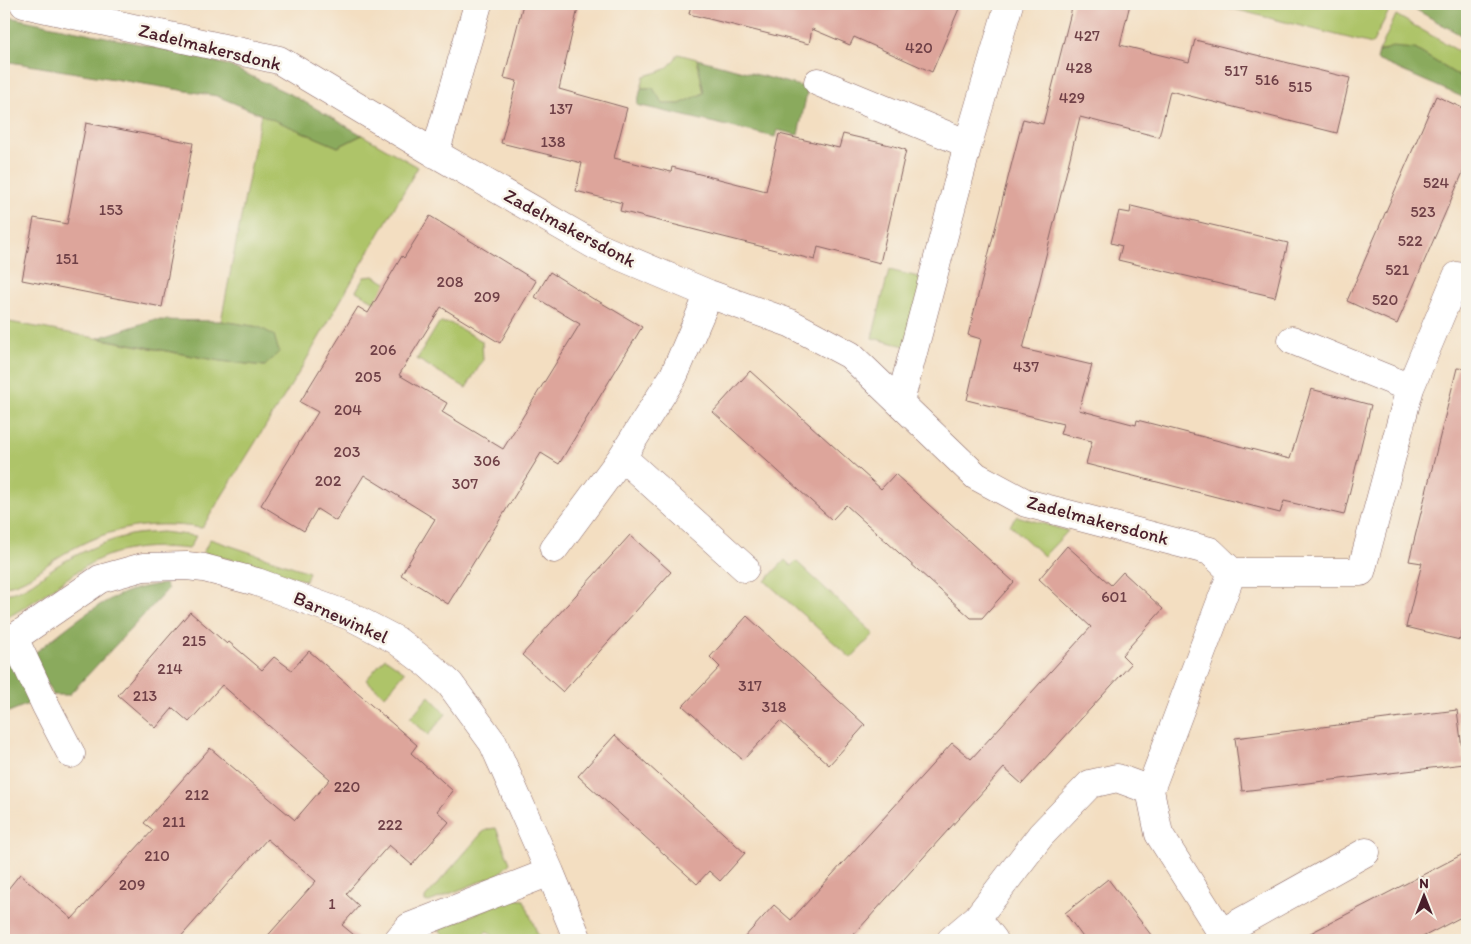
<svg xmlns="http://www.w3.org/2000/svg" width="1471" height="944" viewBox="0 0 1471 944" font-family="Itim,sans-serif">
<rect width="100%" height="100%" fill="#f7f3e8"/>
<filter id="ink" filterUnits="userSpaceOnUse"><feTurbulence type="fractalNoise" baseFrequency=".02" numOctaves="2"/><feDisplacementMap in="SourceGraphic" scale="10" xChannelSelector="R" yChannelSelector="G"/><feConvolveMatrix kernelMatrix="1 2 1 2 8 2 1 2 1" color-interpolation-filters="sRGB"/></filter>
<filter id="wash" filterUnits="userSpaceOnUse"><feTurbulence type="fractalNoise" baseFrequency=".0096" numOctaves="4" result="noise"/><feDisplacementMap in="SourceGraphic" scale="20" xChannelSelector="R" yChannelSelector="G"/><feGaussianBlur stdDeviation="1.12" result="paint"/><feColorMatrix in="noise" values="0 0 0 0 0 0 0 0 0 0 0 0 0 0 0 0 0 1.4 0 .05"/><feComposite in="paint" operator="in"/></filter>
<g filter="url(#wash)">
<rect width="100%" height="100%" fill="#f3dec1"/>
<!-- green -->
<path fill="#aec469" stroke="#7c724a" d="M 1214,4 L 1375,4 L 1389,11 L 1372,44 Z
M 1396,15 L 1467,56 L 1467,81 L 1415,49 L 1386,49 L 1379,52 Z
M 678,54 L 697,59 L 704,93 L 680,104 L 662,104 L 653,88 L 641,88 L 644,76 C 662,71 668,71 678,54 Z
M 261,114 L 338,147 L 362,135 L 418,167 L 298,374 L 202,528 C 146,519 101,529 54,560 C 39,570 23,585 4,586 L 4,321 L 220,361 L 265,366 L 259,327 L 221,321 Z
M 889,270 L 927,279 L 909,347 L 872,338 Z
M 374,276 L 429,308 L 425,331 L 356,291 L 364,277 Z
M 439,323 L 450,323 L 482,341 L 483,360 L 466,388 L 417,359 Z
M 1017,516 L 1068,531 L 1044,556 L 1010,525 Z
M 162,532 L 196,536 L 189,549 C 154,545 118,547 88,565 C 59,582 34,604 4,619 L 4,594 C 26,592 40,576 58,565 C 80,552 106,541 130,535 C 140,533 152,533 162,532 Z
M 210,539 L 309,572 L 306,581 L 259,566 L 203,553 Z
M 785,560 L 791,566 L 796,561 L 874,634 L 851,658 L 765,581 Z
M 385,658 L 405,672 L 385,696 L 366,680 Z
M 429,696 L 446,714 L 428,735 L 410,718 Z
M 496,828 L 510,863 L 499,874 L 429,902 L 425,901 L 425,898 L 482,833 L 488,829 Z
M 510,899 L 524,900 L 540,940 L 498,940 L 487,931 L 478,940 L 450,940 L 440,931 L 440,929 Z"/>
<!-- forest -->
<path fill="#8aaa5d" stroke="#6a6444" d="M 1406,4 L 1467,4 L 1467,39 L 1466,38 Z
M 4,16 L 174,51 L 227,65 L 294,96 L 362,135 L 338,147 L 217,96 L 4,61 Z
M 1392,47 L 1415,49 L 1467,81 L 1467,99 L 1377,60 L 1379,52 Z
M 697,59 L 808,88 L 798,135 L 777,130 L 775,137 L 637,105 L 641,88 L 653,88 L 663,104 L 680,104 L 704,93 Z
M 153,320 L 221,321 L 259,327 L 274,335 L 279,352 L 265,366 L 220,361 L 98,338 Z
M 165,584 L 168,589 L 69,695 L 53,695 L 32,655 C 73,624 110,587 165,584 Z
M 9,657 L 33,702 L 4,714 L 4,660 Z"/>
<g id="blocks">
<!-- building -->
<path fill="#dda59b" d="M 523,4 L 579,4 L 559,89 L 627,108 L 614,158 L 671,172 L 672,167 L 766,191 L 779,134 L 839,148 L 843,134 L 894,146 L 906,150 L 880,263 L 818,247 L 815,260 L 620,211 L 622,203 L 576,191 L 582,163 L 501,143 L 517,81 L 504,78 Z
M 691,4 L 961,4 L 932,72 L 854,37 L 850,45 L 812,29 L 809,44 L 689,14 Z
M 1073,4 L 1130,4 L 1120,45 L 1189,62 L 1195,40 L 1350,78 L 1337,133 L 1170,91 L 1159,137 L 1080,117 L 1023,349 L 1092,365 L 1079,410 L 1136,425 L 1137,420 L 1290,459 L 1311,389 L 1371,405 L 1344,515 L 1284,501 L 1280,513 L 1086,464 L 1092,441 L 1060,434 L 1063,424 L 967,400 L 981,339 L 968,335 L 1023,119 L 1043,124 Z
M 1436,96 L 1467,110 L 1467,163 L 1397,324 L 1347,301 Z
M 86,123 L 193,143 L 162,307 L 22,280 L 34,218 L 67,224 Z
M 1131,206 L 1288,243 L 1275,297 L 1118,260 L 1122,246 L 1111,243 L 1119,211 L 1130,213 Z
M 430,216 L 536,281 L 500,343 L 441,307 L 399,375 L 447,403 L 442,412 L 503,449 L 580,324 L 535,297 L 550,272 L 595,300 L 595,299 L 642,327 L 559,464 L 541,453 L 448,604 L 401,575 L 435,519 L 364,475 L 336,521 L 317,509 L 304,531 L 261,505 L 318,412 L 300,402 L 358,307 L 368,313 L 402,256 L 404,258 Z
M 1457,368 L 1467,369 L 1467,612 L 1460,640 L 1406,627 L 1422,563 L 1409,561 Z
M 750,371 L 881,489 L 895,474 L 1014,582 L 982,618 L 971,618 L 846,505 L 832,520 L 713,412 Z
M 630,535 L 671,572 L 563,692 L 522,655 Z
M 1067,546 L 1111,585 L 1123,572 L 1163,609 L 1122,655 L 1131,664 L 1022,784 L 1004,768 L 849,940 L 742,940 L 774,905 L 791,920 L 952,743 L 971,759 L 1091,627 L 1039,579 Z
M 190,612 L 227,644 L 229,642 L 262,670 L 274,657 L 292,670 L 309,651 L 417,745 L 411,753 L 453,791 L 437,811 L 449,822 L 412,865 L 389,845 L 346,894 L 359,906 L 342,925 L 360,940 L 264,940 L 316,881 L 267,839 L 178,940 L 4,940 L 4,894 L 20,874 L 72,919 L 153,830 L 144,823 L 210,748 L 295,820 L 330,779 L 222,685 L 189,722 L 173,708 L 156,728 L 118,695 Z
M 747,616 L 865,725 L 829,765 L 780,721 L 743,760 L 683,706 L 720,667 L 710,657 Z
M 1457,710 L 1464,764 L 1242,791 L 1235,738 Z
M 615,735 L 745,853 L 720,881 L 709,871 L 697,884 L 578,776 Z
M 1467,852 L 1467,914 L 1417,940 L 1297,940 Z
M 1108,879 L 1128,905 L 1155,940 L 1085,940 L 1065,913 Z"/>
</g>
</g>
<g filter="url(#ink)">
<use href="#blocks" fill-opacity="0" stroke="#856260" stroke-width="1"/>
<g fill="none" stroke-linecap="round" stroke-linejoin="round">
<!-- minor casing -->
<g stroke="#856260" stroke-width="29">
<path id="minor" d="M 24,4 L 279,60 L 431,151 L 598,247 L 709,294 L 790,323 L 850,355 L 976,476 L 1026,503 L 1210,551 L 1232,572 L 1150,790 L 1159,834 L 1226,940
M 818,82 L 968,144
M 435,154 L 478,4
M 1292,340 L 1410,388
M 900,402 L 968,144 L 1009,4
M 622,457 L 745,568
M 554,549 L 622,457 L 674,375 L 709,294
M 1232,572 L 1361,572 L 1410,388 L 1457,276 L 1467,279
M 14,638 L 46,706 L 71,754
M 4,641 L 14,638 L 100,579 L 143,567 L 187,566 L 204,568 L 257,582 L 350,616 L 396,640 L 429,665 L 450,684 L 493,743 L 550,872 L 578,940
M 977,918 L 994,940
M 1221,933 L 1366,852
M 398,940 L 409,927 L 550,872
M 951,940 L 977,918 L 1041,835 L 1090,784 L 1117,778 L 1150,790"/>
</g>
<!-- minor -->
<use href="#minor" stroke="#fff" stroke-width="28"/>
</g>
</g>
<g text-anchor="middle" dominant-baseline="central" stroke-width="5" stroke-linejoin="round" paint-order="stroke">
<!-- number labels -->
<g font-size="16" fill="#6f4047">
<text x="1087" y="35">427</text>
<text x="919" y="47">420</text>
<text x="1079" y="67">428</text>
<text x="1236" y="70">517</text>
<text x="1267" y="79">516</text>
<text x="1300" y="86">515</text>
<text x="1072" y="97">429</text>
<text x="561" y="108">137</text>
<text x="553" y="141">138</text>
<text x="1436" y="182">524</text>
<text x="111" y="209">153</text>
<text x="1423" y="211">523</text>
<text x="1410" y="240">522</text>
<text x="67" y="258">151</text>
<text x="1397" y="269">521</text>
<text x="450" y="281">208</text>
<text x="487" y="296">209</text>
<text x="1385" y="299">520</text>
<text x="383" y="349">206</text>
<text x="1026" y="366">437</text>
<text x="368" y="376">205</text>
<text x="348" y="409">204</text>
<text x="347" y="451">203</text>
<text x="487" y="460">306</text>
<text x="328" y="480">202</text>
<text x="465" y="483">307</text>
<text x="1114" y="596">601</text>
<text x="194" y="640">215</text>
<text x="170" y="668">214</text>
<text x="750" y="685">317</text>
<text x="145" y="695">213</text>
<text x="774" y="706">318</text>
<text x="347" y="786">220</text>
<text x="197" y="794">212</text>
<text x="174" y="821">211</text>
<text x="390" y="824">222</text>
<text x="157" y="855">210</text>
<text x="132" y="884">209</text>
<text x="332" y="903">1</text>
</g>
<!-- street labels -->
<g font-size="19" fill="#4a1f2b" stroke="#f7f3e8">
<text transform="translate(210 47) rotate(14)">Zadelmakersdonk</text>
<text transform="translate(570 228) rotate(28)">Zadelmakersdonk</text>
<text transform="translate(1098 520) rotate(15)">Zadelmakersdonk</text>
<text transform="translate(341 617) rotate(24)">Barnewinkel</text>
</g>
</g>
<!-- margin -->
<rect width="1471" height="944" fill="none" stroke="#f7f3e8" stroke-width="20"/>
<!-- north arrow -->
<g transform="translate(1424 896)" stroke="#f7f3e8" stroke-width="4" paint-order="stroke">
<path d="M0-4L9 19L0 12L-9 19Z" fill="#4a1f2b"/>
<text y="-8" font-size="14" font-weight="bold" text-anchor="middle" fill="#4a1f2b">N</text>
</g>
</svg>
